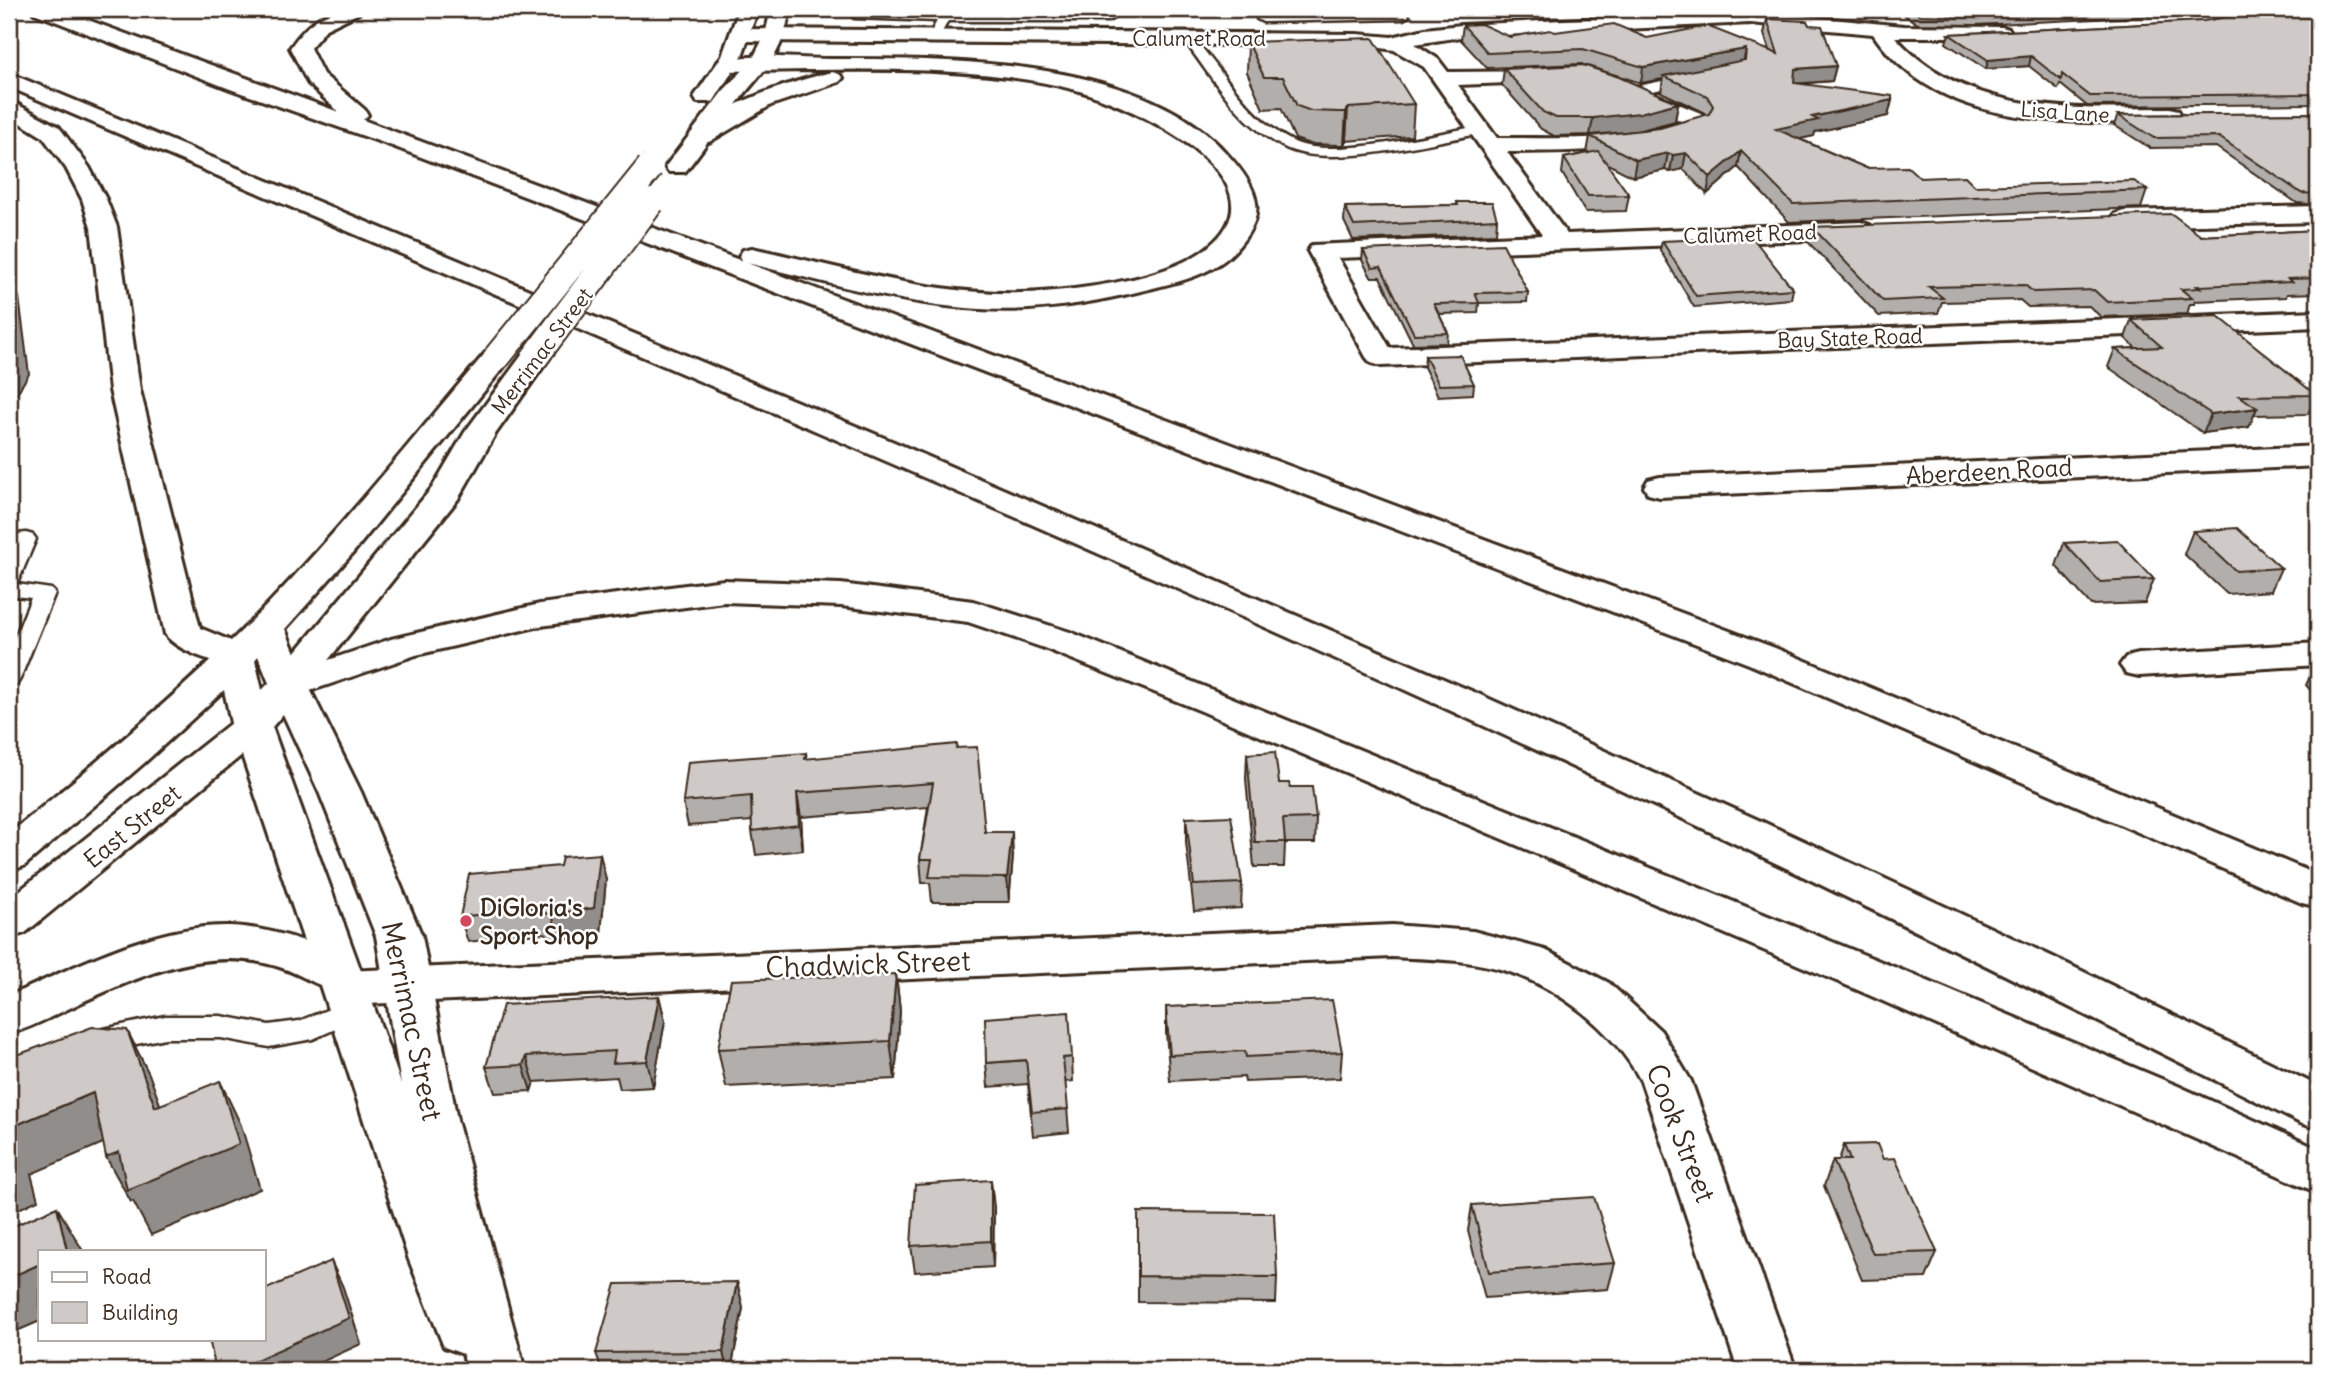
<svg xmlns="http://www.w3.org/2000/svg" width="2327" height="1379" viewBox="0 0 2327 1379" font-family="Delius,sans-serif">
<rect width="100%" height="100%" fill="#fff"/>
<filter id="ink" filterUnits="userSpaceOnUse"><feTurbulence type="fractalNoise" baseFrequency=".0143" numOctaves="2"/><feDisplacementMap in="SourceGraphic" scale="14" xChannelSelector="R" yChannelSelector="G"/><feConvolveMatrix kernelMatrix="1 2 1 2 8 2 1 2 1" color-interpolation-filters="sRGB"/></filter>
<g filter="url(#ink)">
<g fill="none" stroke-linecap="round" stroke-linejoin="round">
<!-- service casing -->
<g stroke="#3b2a1e" stroke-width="5">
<path id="service" d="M 1392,9 L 1404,9 L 1409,16 L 1403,19 L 1263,22 L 1257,19 L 1263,16 L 1395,13 Z
M 858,13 L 1108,15 L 1114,18 L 1108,21 L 948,21 L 942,32 L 938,34 L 932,30 L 937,21 L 854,18 L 852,16 Z
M 1188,35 L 1196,35 L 1199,44 C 1226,77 1252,120 1292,141 C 1330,161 1436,133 1479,126 L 1486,130 L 1479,134 C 1430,142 1326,171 1282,146 C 1242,125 1213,80 1187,44 Z
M 1691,75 L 1697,79 L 1695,82 L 1633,95 L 1627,91 L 1633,87 Z
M 26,533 L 33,535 L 36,539 L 17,584 L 51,589 L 55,593 L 20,679 L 17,684 L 9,686 L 9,652 L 31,598 L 9,595 L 9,556 L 13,547 L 9,547 L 9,535 Z
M 352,1000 L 362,1003 L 366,1010 L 362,1017 L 313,1039 L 269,1047 L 221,1038 L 165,1038 L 99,1052 L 89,1049 L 85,1041 L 89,1033 L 99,1030 L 165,1016 L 221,1016 L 269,1025 L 299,1021 Z"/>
</g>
<!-- minor casing -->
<g stroke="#3b2a1e" stroke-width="6">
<path id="minor" d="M 1750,11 L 1904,26 L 2002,27 L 2009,29 L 2012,33 L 2009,37 L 1895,37 C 1966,116 2074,109 2170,108 L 2178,110 L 2181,115 L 2178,120 L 2170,122 C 2069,123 1938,130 1873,34 L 1750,23 L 1461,37 L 1415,44 L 1438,59 L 1448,72 L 1563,71 L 1567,75 L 1563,79 L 1556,81 L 1458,85 L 1497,138 C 1556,137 1625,144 1681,121 L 1619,94 L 1616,89 L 1619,84 L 1627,83 L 1703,114 L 1708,123 L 1705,128 C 1642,153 1573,151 1507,152 L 1567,234 L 1861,222 L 1870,225 L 1874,230 L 1870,235 L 1861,238 L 1338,258 L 1390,348 L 2318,311 L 2318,327 L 1381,366 L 1371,363 L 1366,357 L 1308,251 L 1312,245 L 1542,235 L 1424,67 L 1394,50 L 1368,46 L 741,41 L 734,39 L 731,35 L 734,31 L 741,29 L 1357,34 L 1392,37 L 1425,29 L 1461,25 Z
M 2318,206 L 2318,222 L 2124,227 L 2115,224 L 2111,219 L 2115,214 L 2124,211 Z
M 2318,446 L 2318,466 L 1660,497 L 1648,494 L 1644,487 L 1648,480 L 1660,477 Z
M 2318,643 L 2318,665 L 2139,676 L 2126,673 L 2120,665 L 2126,657 L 2139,654 Z
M 1392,925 L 1473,931 L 1545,950 L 1609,983 L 1661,1031 L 1691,1081 L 1796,1370 L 1738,1370 L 1641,1081 C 1613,1029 1557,985 1500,969 C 1465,959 1428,959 1392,957 L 345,1005 L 328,1000 L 322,988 L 328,976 L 345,971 Z"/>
</g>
<!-- secondary casing -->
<g stroke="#3b2a1e" stroke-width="6">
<path id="secondary" d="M 739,9 L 758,9 L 742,56 L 713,102 L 697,102 L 694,97 L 722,56 Z
M 771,9 L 790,9 C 781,59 767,65 738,102 C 719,125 703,149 685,172 L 669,172 L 665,167 L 669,162 L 723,91 L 751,62 L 765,35 Z
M 497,348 L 507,351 L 512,357 L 507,363 L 352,554 L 285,629 L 295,653 L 432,488 L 465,432 L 525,351 L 535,348 L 545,351 L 550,357 L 496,433 L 458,499 L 308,685 L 361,792 L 422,936 L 457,1120 L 525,1370 L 467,1370 L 463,1354 L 444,1347 L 409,1260 L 320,985 C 306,979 291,970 276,966 C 207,945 140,976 78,1004 C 55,1015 33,1027 9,1034 L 9,996 C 75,967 156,924 230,926 C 255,927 280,933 304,941 L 242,755 L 25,933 L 9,938 L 9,899 L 231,723 L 224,690 L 143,764 L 24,866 L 9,871 L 9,834 C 99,761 190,685 269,603 C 346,523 415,436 487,351 ZM 258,656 L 269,683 L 262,690 L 255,660 ZM 283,714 L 319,792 L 376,936 L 401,1084 C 360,964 314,846 272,727 Z"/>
</g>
<!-- motorway casing -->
<g stroke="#3b2a1e" stroke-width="6">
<path id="motorway" d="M 31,9 L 58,9 L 339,112 L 308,83 L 290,48 C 310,19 326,9 361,9 L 359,13 L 326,29 L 310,48 L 323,74 L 365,110 L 368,115 L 363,120 L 742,261 L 739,256 L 743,250 L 752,248 C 852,269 951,302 1054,291 C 1099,287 1173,276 1208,247 C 1294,178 1127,104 1076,90 C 973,62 835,71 727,71 L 720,69 L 717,65 L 720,61 C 748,53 798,59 829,59 C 947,59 1142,57 1227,154 C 1239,167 1254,185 1256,203 C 1258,215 1253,226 1247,235 C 1239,247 1230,257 1219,264 C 1198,278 1173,283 1149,289 C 1089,304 1028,314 966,308 C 893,302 818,280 747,263 L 1775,648 L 2318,875 L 2318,907 L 2302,903 L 1749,664 L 395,147 L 230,89 L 34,13 Z
M 832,72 L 839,74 L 843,78 L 839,82 L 771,105 L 709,142 L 693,142 L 690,137 C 710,107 797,80 832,72 Z
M 9,73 L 894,442 L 1476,693 L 1765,823 L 2051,956 L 2318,1086 L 2318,1129 L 2300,1123 C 2018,980 1735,840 1447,709 C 972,493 489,292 9,87 Z
M 9,100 L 59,127 L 89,167 L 106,199 L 117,227 L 140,390 L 200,628 L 248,648 L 254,656 L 248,664 C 228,669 177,652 165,634 L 110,390 L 91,227 L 82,199 L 66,168 L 43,137 L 9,116 Z
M 724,580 L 841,584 L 973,601 L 1070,632 L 1894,967 L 2178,1086 L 2318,1149 L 2318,1193 L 1860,991 L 1199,710 L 1044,648 L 968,622 L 841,606 L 724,602 L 540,626 L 416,655 L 289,698 L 275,694 L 270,686 L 275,678 L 391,639 L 540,604 Z"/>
</g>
<!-- service -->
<use href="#service" fill="#fff" fill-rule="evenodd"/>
<!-- minor -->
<use href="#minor" fill="#fff" fill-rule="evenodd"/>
<!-- secondary -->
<use href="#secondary" fill="#fff" fill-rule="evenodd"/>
<!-- motorway -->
<use href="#motorway" fill="#fff" fill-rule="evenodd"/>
<!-- secondary-bridge-far1 casing -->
<g stroke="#3b2a1e" stroke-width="24" stroke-linecap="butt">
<path id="secondary-bridge-far1" d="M 648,169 L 653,163"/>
</g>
<!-- secondary-bridge casing -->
<g stroke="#3b2a1e" stroke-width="30" stroke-linecap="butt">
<path id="secondary-bridge" d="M 497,357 L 650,167
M 535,357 L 651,202"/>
</g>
<!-- secondary-bridge-far1 -->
<use href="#secondary-bridge-far1" stroke="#fff" stroke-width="21"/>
<!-- secondary-bridge -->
<use href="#secondary-bridge" stroke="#fff" stroke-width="26"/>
</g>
<!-- wall -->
<path fill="#b2aeab" stroke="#3b2a1e" stroke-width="2" d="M 1899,9 L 2233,9 L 2199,14 L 1975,25 L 1918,24 L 1898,11 Z
M 2318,9 L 2318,104 L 2087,106 L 2060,84 L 2058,89 L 2029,66 L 1986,69 L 1946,43 L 1949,34 L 2204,21 Z
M 1767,19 L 1809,25 L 1836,66 L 1832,81 L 1798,84 L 1892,100 L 1888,116 L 1815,132 L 1814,136 L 1800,139 L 1866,168 L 1920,178 L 1975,186 L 2147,190 L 2141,208 L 1789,222 L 1738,167 L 1707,194 L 1683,169 L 1670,172 L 1665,170 L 1633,177 L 1606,163 L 1629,195 L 1626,211 L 1585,212 L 1562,173 L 1564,158 L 1587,153 L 1590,136 L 1660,128 L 1706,115 L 1704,112 L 1661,92 L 1663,79 L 1641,83 L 1581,64 L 1487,68 L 1461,40 L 1463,25 L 1510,37 L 1555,32 L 1647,38 L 1769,50 L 1764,34 Z
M 1248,42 L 1414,104 L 1412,136 L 1346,141 L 1344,145 L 1338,145 L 1310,144 L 1295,139 L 1281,108 L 1263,109 L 1247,72 Z
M 1504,69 L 1678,103 L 1675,121 L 1637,131 L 1590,135 L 1554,136 L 1541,129 L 1502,85 Z
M 2318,113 L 2318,205 L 2297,203 L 2216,147 L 2150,148 L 2114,125 L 2118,115 Z
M 1457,202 L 1497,219 L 1496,234 L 1353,240 L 1344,221 L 1345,207 L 1457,205 Z
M 1812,227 L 2201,236 L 2318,230 L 2318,293 L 2287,294 L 2286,297 L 2195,301 L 2194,304 L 2190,304 L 2187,314 L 2101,317 L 2089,306 L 2028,307 L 2020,300 L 1942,302 L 1938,313 L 1879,316 L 1808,242 Z
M 1662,241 L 1793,289 L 1791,299 L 1694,307 L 1660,250 Z
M 1363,250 L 1528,292 L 1527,302 L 1479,303 L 1478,313 L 1439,314 L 1448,333 L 1447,343 L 1413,344 L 1380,277 L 1371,277 L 1362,260 Z
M 2131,320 L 2316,395 L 2308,414 L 2254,415 L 2249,427 L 2203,433 L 2108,367 L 2115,349 L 2136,348 L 2125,338 Z
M 1425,356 L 1474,384 L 1473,394 L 1438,396 L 1424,367 Z
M 2193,531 L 2281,568 L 2271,591 L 2227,594 L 2184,554 Z
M 2064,543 L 2154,579 L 2145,603 L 2091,605 L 2056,566 Z
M 2317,661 L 2318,661 L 2318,699 L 2306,685 Z
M 957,748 L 985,832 L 1013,856 L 1009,902 L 932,902 L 930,883 L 922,883 L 920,859 L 928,807 L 801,817 L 803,850 L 756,855 L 752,831 L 752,821 L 688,826 L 683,802 L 806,753 L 807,759 Z
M 1247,754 L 1279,783 L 1290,787 L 1316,818 L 1315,843 L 1285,843 L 1284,867 L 1254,867 L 1246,779 Z
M 1186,818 L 1242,883 L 1241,908 L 1194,911 L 1186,843 Z
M 606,879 L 601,933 L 559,940 L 551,938 L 545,933 L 468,942 L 460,917 Z
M 896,974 L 900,1011 L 895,1079 L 726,1087 L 718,1049 Z
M 659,996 L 665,1021 L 653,1087 L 620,1089 L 617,1077 L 534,1082 L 531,1091 L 495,1093 L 486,1067 Z
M 1166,1007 L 1342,1052 L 1340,1078 L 1245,1082 L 1244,1077 L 1170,1081 L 1166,1033 Z
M 1072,1057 L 1073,1081 L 1065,1082 L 1069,1132 L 1033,1136 L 1028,1084 L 988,1087 L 986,1063 Z
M 1844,1145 L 1883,1159 L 1937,1252 L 1926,1278 L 1862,1280 L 1824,1186 L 1833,1160 L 1839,1160 Z
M 1472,1205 L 1615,1263 L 1608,1289 L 1485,1298 L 1468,1231 Z
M 994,1207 L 993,1267 L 915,1272 L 911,1246 Z
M 1138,1276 L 1277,1277 L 1276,1303 L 1138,1302 Z
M 737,1282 L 743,1308 L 731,1370 L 602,1370 L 596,1353 Z"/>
<!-- shaded-wall -->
<path fill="#918d8b" stroke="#3b2a1e" stroke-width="2" d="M 2201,9 L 2233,9 L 2199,14 Z
M 1746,49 L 1743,64 L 1664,76 L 1663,79 L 1641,83 L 1643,67 Z
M 2031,56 L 2029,66 L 1986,69 L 1988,60 Z
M 1836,66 L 1832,81 L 1791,84 L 1795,69 Z
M 1892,100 L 1888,116 L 1815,132 L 1814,136 L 1773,145 L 1776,129 L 1812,117 Z
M 1678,103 L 1675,121 L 1637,131 L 1590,135 L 1593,118 Z
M 1348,108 L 1346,141 L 1344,145 L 1346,112 Z
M 1741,151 L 1738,167 L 1707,194 L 1710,177 Z
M 1668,153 L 1665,170 L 1633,177 L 1636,160 Z
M 1686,153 L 1683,169 L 1670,172 L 1673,155 Z
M 9,271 L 19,297 L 29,374 L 9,406 Z
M 2257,408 L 2249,427 L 2203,433 L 2211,414 Z
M 797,793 L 801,817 L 803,850 L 799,825 Z
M 1012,832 L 1013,856 L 1009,902 L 1007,878 Z
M 600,854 L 606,879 L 601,933 L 559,940 L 552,914 Z
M 896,974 L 900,1011 L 895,1079 L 890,1041 Z
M 659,996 L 665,1021 L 653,1087 L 647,1061 Z
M 127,1030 L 149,1074 L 177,1151 L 155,1107 Z
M 526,1056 L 534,1082 L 531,1091 L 523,1065 Z
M 220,1081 L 241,1125 L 260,1189 L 151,1235 L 133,1201 L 131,1202 L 106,1157 Z
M 93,1093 L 117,1137 L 31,1174 L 38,1200 L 10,1213 L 24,1271 L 40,1264 L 40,1321 L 17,1331 L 12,1323 L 9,1325 L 9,1128 Z
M 991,1180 L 994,1207 L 993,1267 L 991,1241 Z
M 57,1207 L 83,1251 L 67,1251 Z
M 331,1261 L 343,1287 L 361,1344 L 304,1370 L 234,1370 Z
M 737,1282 L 743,1308 L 731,1370 L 727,1370 L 723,1352 Z"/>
<!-- building -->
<path fill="#cfcac7" stroke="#3b2a1e" stroke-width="2" d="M 1911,9 L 2138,9 L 1977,17 L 1920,15 Z
M 2270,9 L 2318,9 L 2318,94 L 2090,96 L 2062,74 L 2061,80 L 2031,56 L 1988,60 L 1949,34 L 2204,21 Z
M 1767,19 L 1807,21 L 1809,25 L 1822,26 L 1836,66 L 1795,69 L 1794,83 L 1892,96 L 1892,100 L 1812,117 L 1818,120 L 1776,129 L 1866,168 L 1908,167 L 1920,178 L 1965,176 L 1975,186 L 2134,181 L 2147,190 L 1793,204 L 1741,151 L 1710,177 L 1686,153 L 1673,155 L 1668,153 L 1636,160 L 1590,136 L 1660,128 L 1709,114 L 1713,106 L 1707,96 L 1664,76 L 1745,60 L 1746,49 L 1643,67 L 1583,49 L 1488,53 L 1463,25 L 1481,24 L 1510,37 L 1550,30 L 1555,32 L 1614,24 L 1647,38 L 1707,26 L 1778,54 Z
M 1373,38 L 1414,104 L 1348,108 L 1346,112 L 1339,112 L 1311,111 L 1297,106 L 1283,77 L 1264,77 L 1248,42 Z
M 1583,65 L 1619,77 L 1678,103 L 1640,113 L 1593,118 L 1556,118 L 1543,112 L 1504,69 Z
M 2318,113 L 2318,194 L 2301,193 L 2219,137 L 2154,138 L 2118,115 Z
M 1598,151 L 1629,195 L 1588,196 L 1564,158 Z
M 1457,202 L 1492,202 L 1497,219 L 1354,226 L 1345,207 L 1458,205 Z
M 2172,214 L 2201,236 L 2318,230 L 2318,278 L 2288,279 L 2292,282 L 2197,286 L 2200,288 L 2181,289 L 2192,298 L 2107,302 L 2094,290 L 2033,292 L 2025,285 L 1929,287 L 1943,298 L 1883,301 L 1812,227 Z
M 1752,237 L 1793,289 L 1696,296 L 1662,241 Z
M 1503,244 L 1528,292 L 1475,293 L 1479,303 L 1434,304 L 1448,333 L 1414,334 L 1381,267 L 1372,268 L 1363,250 Z
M 9,279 L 16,344 L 9,355 Z
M 2218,316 L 2316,395 L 2240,396 L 2257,408 L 2211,414 L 2115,349 L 2162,347 L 2131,320 Z
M 1460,355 L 1474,384 L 1439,385 L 1425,356 Z
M 2237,528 L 2281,568 L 2236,571 L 2193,531 Z
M 2117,540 L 2154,579 L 2100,582 L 2064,543 Z
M 957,744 L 956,748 L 977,747 L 985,832 L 1012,832 L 1007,878 L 929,877 L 932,859 L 920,859 L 933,783 L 797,793 L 799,825 L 752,831 L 751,796 L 683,802 L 688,762 L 806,753 L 805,759 Z
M 1275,752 L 1279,783 L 1289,783 L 1290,787 L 1312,787 L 1316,818 L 1283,819 L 1285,842 L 1255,842 L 1247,754 Z
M 1231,816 L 1242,883 L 1194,885 L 1186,818 Z
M 600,854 L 594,908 L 552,914 L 543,913 L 537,907 L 460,917 L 469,874 L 560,866 L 562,857 Z
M 896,974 L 890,1041 L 718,1049 L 731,980 Z
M 659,996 L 647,1061 L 613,1063 L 615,1051 L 526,1056 L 523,1065 L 486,1067 L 503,1005 Z
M 1332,1000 L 1342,1052 L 1246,1057 L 1245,1051 L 1170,1055 L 1166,1007 Z
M 1069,1012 L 1072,1057 L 1063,1058 L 1068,1109 L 1032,1112 L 1026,1060 L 986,1063 L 985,1018 Z
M 92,1027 L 127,1030 L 155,1107 L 220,1081 L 239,1144 L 127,1190 L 119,1152 L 106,1157 L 93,1093 L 9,1128 L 9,1058 Z
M 1877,1144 L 1883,1159 L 1895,1158 L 1937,1252 L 1873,1254 L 1833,1160 L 1850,1160 L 1844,1145 Z
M 9,1145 L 12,1156 L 9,1158 Z
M 991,1180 L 991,1241 L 911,1246 L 915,1185 Z
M 1594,1197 L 1615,1263 L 1489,1272 L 1472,1205 Z
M 57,1207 L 67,1251 L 40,1251 L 40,1264 L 9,1278 L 9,1228 Z
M 1138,1212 L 1274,1213 L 1277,1277 L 1138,1276 Z
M 331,1261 L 349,1318 L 234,1370 L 216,1370 L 209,1339 L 264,1339 L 264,1290 Z
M 737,1282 L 723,1352 L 596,1353 L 616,1284 Z"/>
</g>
<!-- markers -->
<circle fill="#d1495b" stroke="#fff" stroke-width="2.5" cx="466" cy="921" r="7"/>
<g text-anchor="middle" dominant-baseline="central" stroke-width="5" stroke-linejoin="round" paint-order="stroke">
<!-- far-street labels -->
<g font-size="21" fill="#3b2a1e" stroke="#fff">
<text x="1199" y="38">Calumet Road</text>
<text transform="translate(2065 112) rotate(4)">Lisa Lane</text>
<text transform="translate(1750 234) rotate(-2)">Calumet Road</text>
<text transform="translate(1850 338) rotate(-2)">Bay State Road</text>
<text transform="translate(542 351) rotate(-53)">Merrimac Street</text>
</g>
<!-- street labels -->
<g font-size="24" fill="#3b2a1e" stroke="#fff">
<text transform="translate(1989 471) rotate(-3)">Aberdeen Road</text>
<text transform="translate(132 826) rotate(-39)">East Street</text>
</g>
<!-- poi labels -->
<g font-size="24" font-weight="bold" fill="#3b2a1e" stroke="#fff" text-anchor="start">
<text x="480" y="907">DiGloria's<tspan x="480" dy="28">Sport Shop</tspan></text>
</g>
<!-- near-street labels -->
<g font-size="28" fill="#3b2a1e" stroke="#fff">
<text transform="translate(868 964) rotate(-2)">Chadwick Street</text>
<text transform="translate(412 1021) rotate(78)">Merrimac Street</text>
<text transform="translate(1681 1133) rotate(69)">Cook Street</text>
</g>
</g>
<!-- margin -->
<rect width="2327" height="1379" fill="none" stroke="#fff" stroke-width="35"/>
<rect x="18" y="18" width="2292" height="1344" fill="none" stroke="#3b2a1e" stroke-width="2.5" filter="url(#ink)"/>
<!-- legend -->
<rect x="38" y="1250" width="228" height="91" fill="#ffffff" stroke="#b1aaa5" stroke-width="2"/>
<rect x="52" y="1272" width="35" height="10" fill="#ffffff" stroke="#b1aaa5" stroke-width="2"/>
<text x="102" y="1284" font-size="21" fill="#3b2a1e">Road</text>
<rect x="52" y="1302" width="35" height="21" fill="#cfcac7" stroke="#b1aaa5" stroke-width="2"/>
<text x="102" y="1320" font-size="21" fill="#3b2a1e">Building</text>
</svg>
